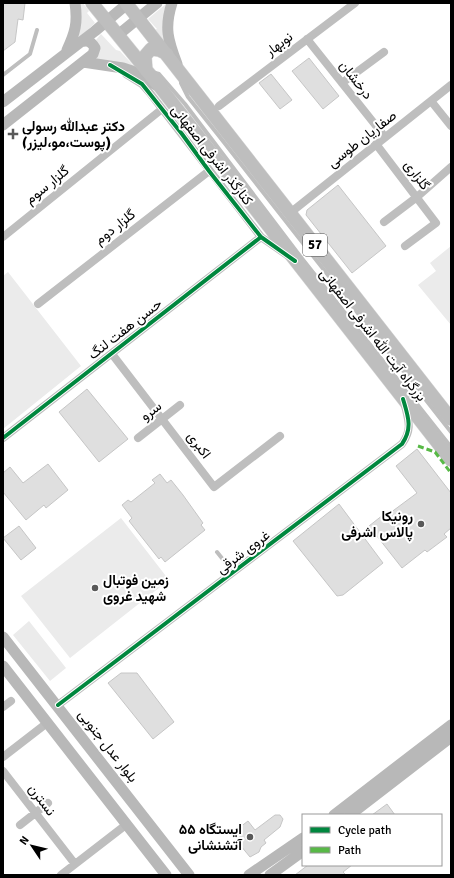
<svg xmlns="http://www.w3.org/2000/svg" width="454" height="878" viewBox="0 0 454 878" font-family="Signika,Vazirmatn,sans-serif">
<rect width="100%" height="100%" fill="#fff"/>
<!-- green -->
<path fill="#ebebeb" d="M 78,3 L 83,3 L 89,11 L 87,13 L 95,23 L 76,41 Z
M 167,3 L 170,51 L 154,30 L 157,29 L 148,19 Z
M 101,34 L 116,50 L 120,51 L 142,75 L 96,60 L 99,46 L 96,40 Z
M 451,246 L 451,325 L 418,285 L 436,271 L 430,263 Z
M 8,272 L 81,366 L 3,429 L 3,276 Z
M 121,518 L 169,580 L 70,658 L 21,596 Z
M 29,621 L 66,668 L 50,681 L 13,635 Z"/>
<!-- building -->
<path fill="#dfdfdf" stroke="#c6c6c6" d="M 3,3 L 25,3 L 23,20 L 18,19 L 15,42 L 3,51 Z
M 309,58 L 339,96 L 323,109 L 292,71 Z
M 271,74 L 292,100 L 280,109 L 259,83 Z
M 338,185 L 386,246 L 352,273 L 306,215 L 307,210 Z
M 87,389 L 128,439 L 99,462 L 59,412 Z
M 417,449 L 451,493 L 451,528 L 444,534 L 447,537 L 427,552 L 425,550 L 402,568 L 369,526 L 388,511 L 390,513 L 417,493 L 396,466 Z
M 48,464 L 68,490 L 46,508 L 44,505 L 26,520 L 3,492 L 3,473 L 10,467 L 23,483 Z
M 160,474 L 167,483 L 171,480 L 183,495 L 203,523 L 201,525 L 205,530 L 165,562 L 161,557 L 159,559 L 129,521 L 132,518 L 122,505 L 128,500 L 131,502 L 155,483 L 152,480 Z
M 339,504 L 383,563 L 343,595 L 337,596 L 293,541 Z
M 19,526 L 36,548 L 21,560 L 3,538 Z
M 121,673 L 137,673 L 174,722 L 153,739 L 108,683 Z
M 387,804 L 395,815 L 372,815 Z
M 275,815 L 280,815 L 283,819 L 280,827 L 264,840 L 266,843 L 261,847 L 259,852 L 250,857 L 231,834 L 248,821 L 255,830 Z
M 308,865 L 352,865 L 343,872 L 346,875 L 295,875 Z"/>
<g fill="none" stroke-linecap="round" stroke-linejoin="round">
<!-- trunk casing -->
<g stroke="#dbdbdb" stroke-width="14">
<path id="trunk" d="M 92,3 L 160,87 L 451,460
M 126,3 L 451,419
M 146,70 L 145,56 L 151,49 L 159,50 L 167,54"/>
</g>
<!-- service -->
<path stroke="#bebebe" stroke-width="4" d="M 152,72 L 159,74 L 185,104 L 300,256 L 451,447
M 3,75 L 30,54 L 37,30
M 181,83 L 188,97 L 219,136 L 451,432
M 217,552 L 233,572"/>
<!-- minor -->
<path stroke="#bebebe" stroke-width="8" d="M 307,39 L 385,137
M 126,74 L 142,84 L 150,93 L 261,237 L 287,255
M 342,83 L 384,52
M 431,101 L 451,126
M 219,106 L 355,3
M 376,144 L 436,223 L 405,246
M 290,213 L 451,85
M 384,222 L 417,197 L 451,167
M 3,237 L 162,109
M 38,304 L 209,171
M 112,354 L 214,487 L 280,436
M 3,438 L 261,237
M 138,438 L 180,405
M 58,705 L 402,444 C 412,430 409,422 405,406
M 3,707 L 11,701
M 3,757 L 47,723
M 3,771 L 75,864
M 20,825 L 48,803
M 61,875 L 127,824"/>
<!-- secondary -->
<path stroke="#b8b8b8" stroke-width="11" d="M 172,3 C 164,28 168,40 177,64
M 118,35 L 157,3
M 67,50 C 75,33 78,23 75,3
M 83,62 L 123,68 L 132,71 L 156,85
M 3,102 L 95,31 L 127,4
M 3,125 L 93,54 L 95,48 C 91,41 88,40 80,42
M 3,637 L 189,875
M 3,666 L 166,875
M 334,815 L 451,725
M 350,815 L 451,737
M 249,875 L 303,838
M 270,875 L 303,851"/>
<!-- trunk -->
<use href="#trunk" stroke="#bebebe" stroke-width="13"/>
<!-- quiet -->
<path stroke="#58b947" stroke-width="3" stroke-dasharray="6 3" stroke-linecap="butt" d="M 418,446 L 435,452 L 451,473"/>
<!-- cycleway casing -->
<g stroke="#fff" stroke-width="6">
<path id="cycleway" d="M 110,65 L 142,84 L 182,134 L 209,171 L 261,237 L 295,261
M 3,438 L 261,237
M 58,705 L 402,444 C 413,428 408,416 403,399"/>
</g>
<!-- cycleway -->
<use href="#cycleway" stroke="#00873e" stroke-width="4"/>
</g>
<!-- markers -->
<g fill="#595959" stroke="#fff" stroke-width="1.5">
<path d="M11 128h4v4h4v4h-4v4h-4v-4h-4v-4h4z"/>
<circle cx="421" cy="524" r="4"/>
<circle cx="95" cy="588" r="4"/>
<circle cx="250" cy="837" r="4"/>
</g>
<g text-anchor="middle" dominant-baseline="central" stroke-width="4" stroke-linejoin="round" paint-order="stroke">
<!-- shield labels -->
<rect fill="#fff" stroke="#4c4c4c" stroke-width="1" x="303" y="234" width="24" height="22" rx="3"/>
<g font-size="13" font-weight="bold" fill="#000">
<text x="315" y="245">57</text>
</g>
<!-- street labels -->
<g font-size="14" fill="#000" stroke="#fff">
<text transform="translate(279 44) rotate(-37)">نوبهار</text>
<text transform="translate(356 80) rotate(52)">درخشان</text>
<text transform="translate(362 139) rotate(-38)">صفاریان طوسی</text>
<text transform="translate(212 155) rotate(52)">کنارگذر اشرفی اصفهانی</text>
<text transform="translate(417 175) rotate(53)">گلزاری</text>
<text transform="translate(47 185) rotate(-39)">گلزار سوم</text>
<text transform="translate(115 227) rotate(-38)">گلزار دوم</text>
<text transform="translate(125 329) rotate(-38)">حسن هفت لنگ</text>
<text transform="translate(373 335) rotate(52)">بزرگراه آیت الله اشرفی اصفهانی</text>
<text transform="translate(151 411) rotate(-37)">سرو</text>
<text transform="translate(199 445) rotate(53)">اکبری</text>
<text transform="translate(243 552) rotate(-37)">غروی شرقی</text>
<text transform="translate(108 746) rotate(52)">بلوار عدل جنوبی</text>
<text transform="translate(42 800) rotate(53)">نسترن</text>
</g>
<!-- poi labels -->
<g font-size="14" font-weight="bold" fill="#000" stroke="#fff" text-anchor="start">
<text x="22" y="126">دکتر عبدالله رسولی<tspan x="22" dy="16">(پوست،مو،لیزر)</tspan></text>
<text x="413" y="516" text-anchor="end">رونیکا<tspan x="413" dy="16">پالاس اشرفی</tspan></text>
<text x="103" y="580">زمین فوتبال<tspan x="103" dy="16">شهید غروی</tspan></text>
<text x="242" y="829" text-anchor="end">ایستگاه ۵۵<tspan x="242" dy="16">آتشنشانی</tspan></text>
</g>
</g>
<!-- border -->
<rect width="454" height="878" fill="none" stroke="#000000" stroke-width="8"/>
<!-- legend -->
<rect x="302" y="814" width="140" height="52" fill="#ffffff" stroke="#999999"/>
<rect x="310" y="827" width="20" height="6" fill="#00873e" stroke="#999999"/>
<text x="338" y="834" font-size="12" fill="#000000">Cycle path</text>
<rect x="310" y="847" width="20" height="6" fill="#58b947" stroke="#999999"/>
<text x="338" y="854" font-size="12" fill="#000000">Path</text>
<!-- north arrow -->
<g transform="translate(32 846) rotate(305)" stroke="#ffffff" stroke-width="3" paint-order="stroke">
<path d="M0-3L7 15L0 10L-7 15Z" fill="#000000"/>
<text y="-6" font-size="11" font-weight="bold" text-anchor="middle" fill="#000000">N</text>
</g>
</svg>
